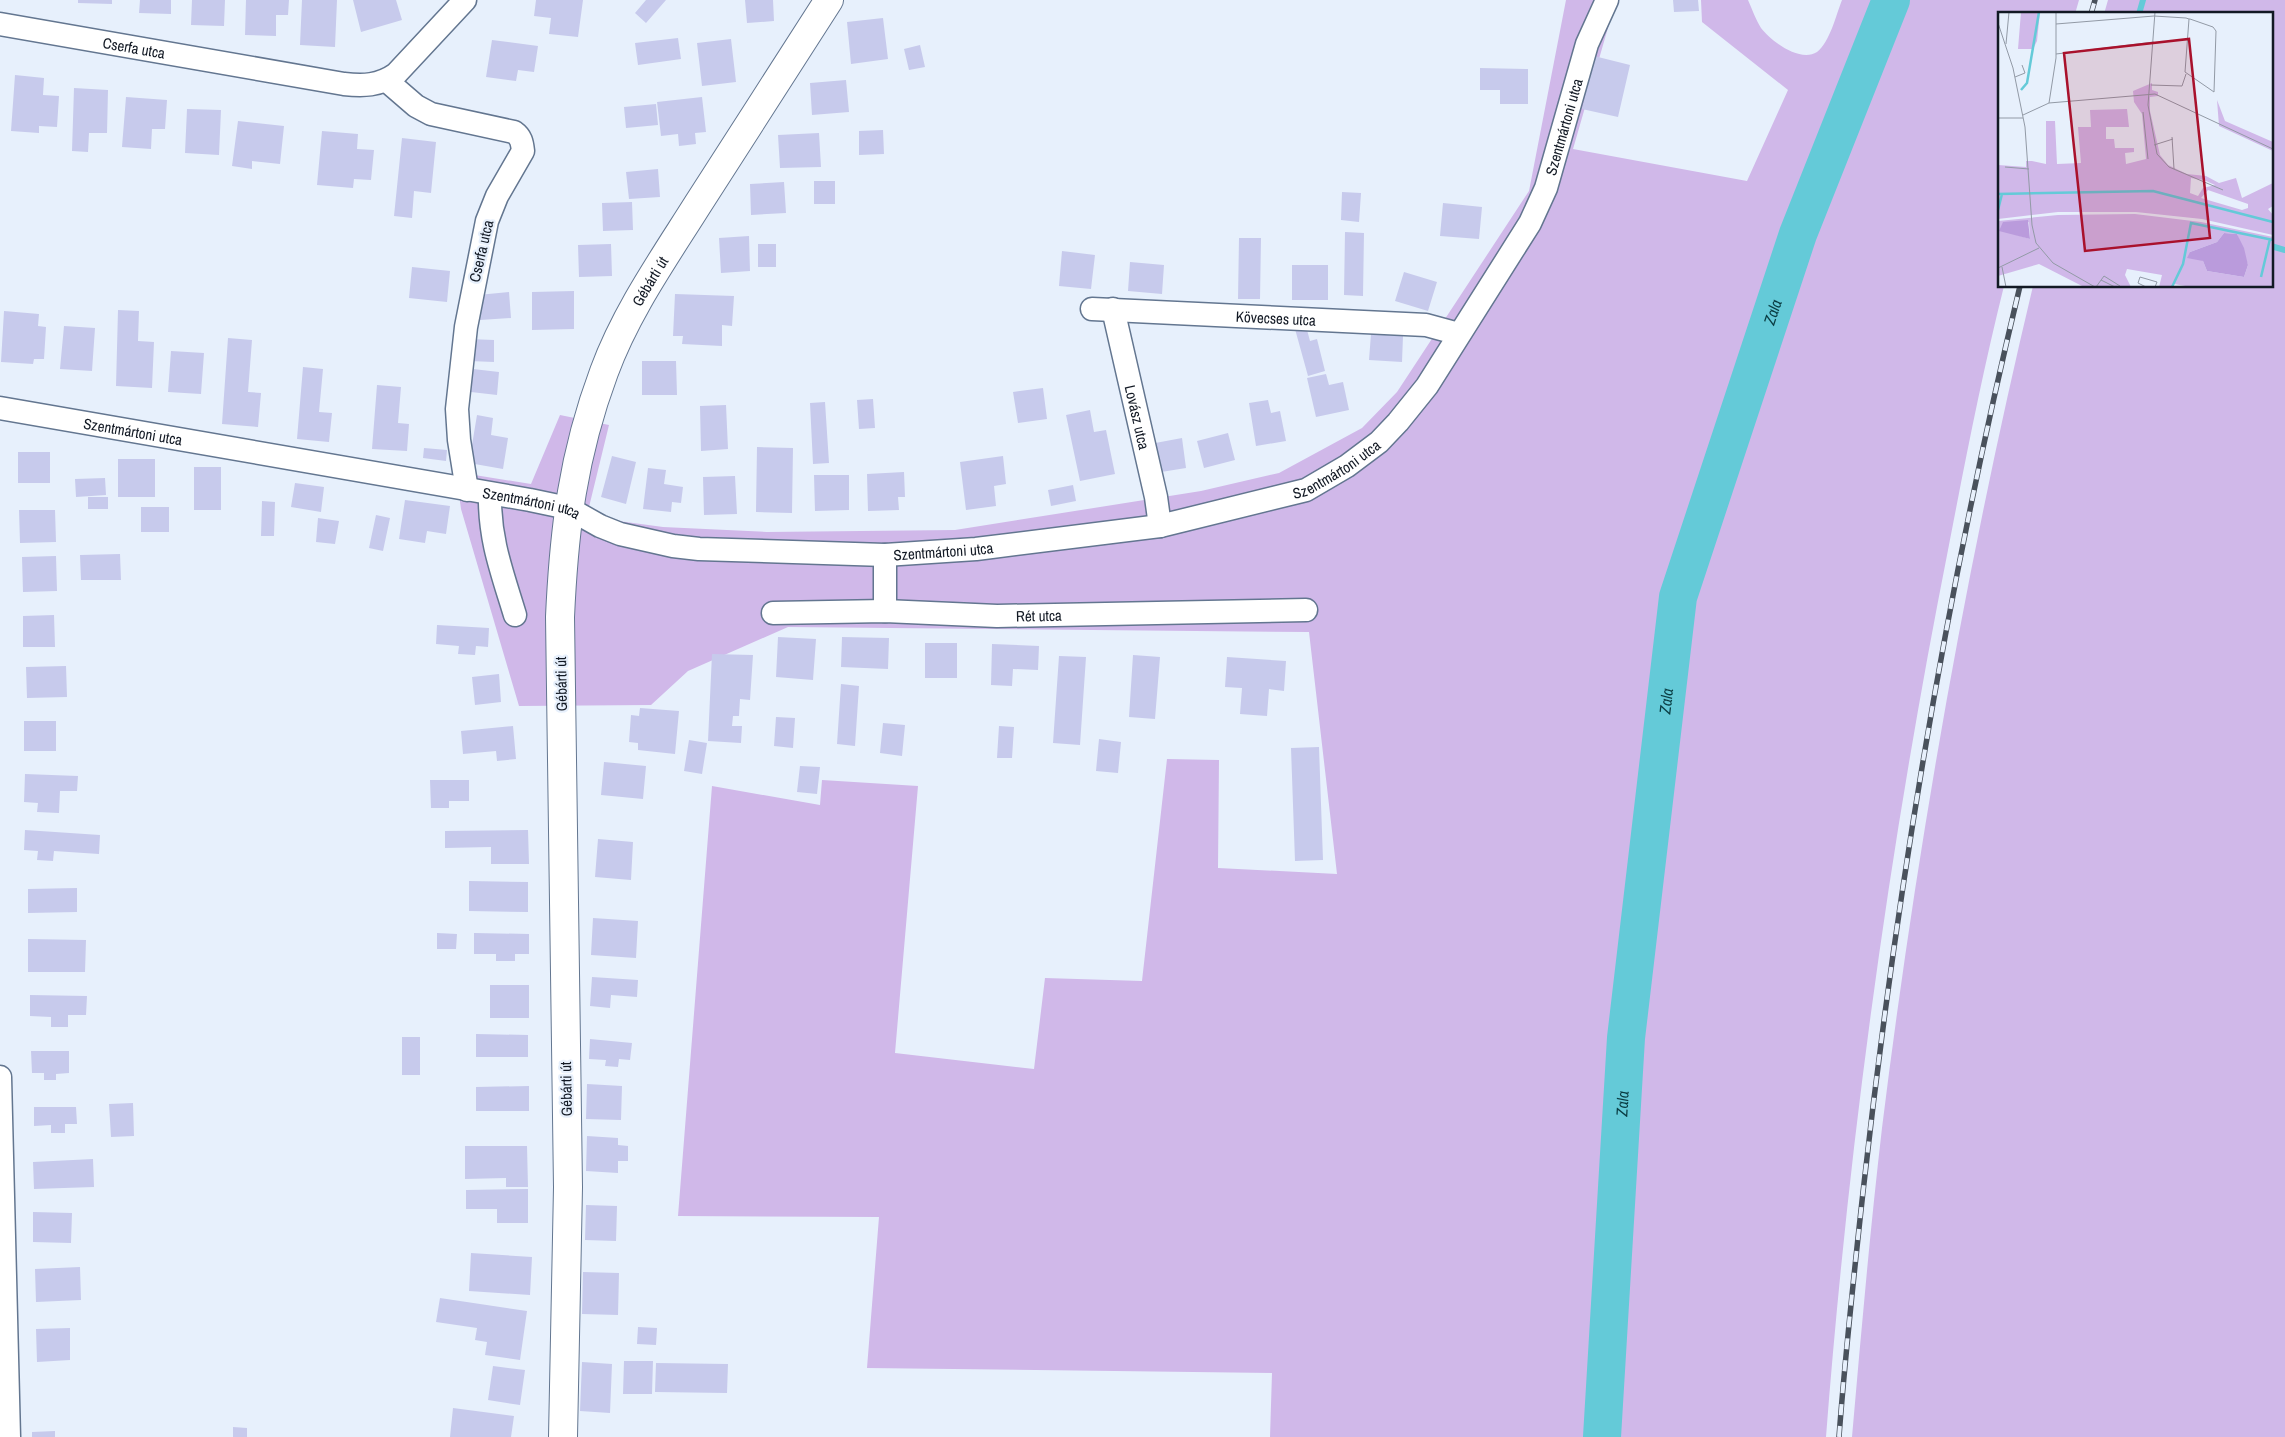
<svg xmlns="http://www.w3.org/2000/svg" width="2285" height="1437" viewBox="0 0 2285 1437" font-family="'Archivo Narrow',sans-serif">
<rect width="100%" height="100%" fill="#e7f0fc"/>
<!-- green -->
<path fill="#d0b8e9" d="M 1566,0 L 1616,0 L 1573,149 L 1747,181 L 1788,90 L 1702,22 L 1701,0 L 1748,0 C 1752,9 1756,20 1761,28 C 1771,41 1800,63 1817,52 C 1830,42 1836,15 1842,0 L 2079,0 L 2075,14 L 1999,14 L 1999,286 L 2004,286 C 1982,374 1965,462 1948,550 C 1890,843 1849,1139 1826,1437 L 1270,1437 L 1272,1373 L 867,1368 L 879,1217 L 678,1216 L 712,786 L 820,805 L 822,780 L 918,786 L 895,1053 L 1034,1069 L 1045,978 L 1142,981 L 1167,759 L 1219,760 L 1218,868 L 1337,874 L 1309,632 L 788,627 L 688,671 L 651,705 L 519,706 L 461,509 L 456,472 L 531,484 L 560,415 L 609,425 L 589,507 L 611,520 L 663,527 L 767,532 L 955,530 L 1201,491 L 1279,473 L 1362,428 L 1397,392 L 1529,191 Z
M 2108,0 L 2285,0 L 2285,1437 L 1852,1437 C 1861,1334 1870,1231 1882,1128 C 1917,845 1967,563 2033,286 L 2271,286 L 2271,14 L 2104,14 Z"/>
<g fill="none" stroke-linecap="round" stroke-linejoin="round">
<!-- stream -->
<path stroke="#64cad8" stroke-width="6" d="M 2139,14 L 2143,0
M 2271,246 L 2285,250"/>
<!-- river -->
<path stroke="#64cad8" stroke-width="38" id="s1" d="M 1602,1437 L 1626,1038 L 1678,597 L 1798,234 L 1891,0"/>
</g>
<!-- building -->
<path fill="#c7caec" d="M 78,0 L 112,0 L 112,4 L 78,3 Z
M 140,0 L 171,0 L 171,14 L 139,13 Z
M 192,0 L 225,0 L 224,26 L 191,25 Z
M 246,0 L 289,0 L 288,15 L 276,15 L 276,36 L 245,35 Z
M 302,0 L 337,0 L 335,47 L 300,45 Z
M 353,0 L 396,0 L 402,20 L 361,32 Z
M 536,0 L 583,0 L 578,37 L 549,34 L 551,18 L 534,16 Z
M 646,0 L 666,0 L 646,23 L 635,13 Z
M 745,0 L 773,0 L 774,21 L 747,23 Z
M 1673,0 L 1698,0 L 1699,11 L 1674,12 Z
M 883,18 L 888,59 L 851,64 L 847,22 Z
M 678,38 L 681,59 L 638,65 L 635,43 Z
M 731,39 L 736,82 L 702,86 L 697,43 Z
M 492,40 L 538,46 L 534,72 L 518,70 L 516,81 L 486,77 Z
M 920,45 L 925,67 L 909,70 L 904,49 Z
M 1594,56 L 1630,65 L 1618,117 L 1582,109 Z
M 1480,68 L 1528,69 L 1528,104 L 1500,104 L 1500,90 L 1480,90 Z
M 15,75 L 44,78 L 43,95 L 59,96 L 57,127 L 39,126 L 39,133 L 11,131 Z
M 846,80 L 849,112 L 812,115 L 810,83 Z
M 74,88 L 108,90 L 107,133 L 89,133 L 88,152 L 72,151 Z
M 126,97 L 167,100 L 165,129 L 152,129 L 151,149 L 122,147 Z
M 702,97 L 706,132 L 695,133 L 696,144 L 679,146 L 678,134 L 661,136 L 657,102 Z
M 656,104 L 658,125 L 626,128 L 624,107 Z
M 187,109 L 221,110 L 219,155 L 185,153 Z
M 238,121 L 284,126 L 280,164 L 252,161 L 252,169 L 232,166 Z
M 883,130 L 884,154 L 859,155 L 859,131 Z
M 322,131 L 358,134 L 357,149 L 374,150 L 371,180 L 354,179 L 353,188 L 317,185 Z
M 819,133 L 821,167 L 780,168 L 778,135 Z
M 402,138 L 436,142 L 431,193 L 414,191 L 412,218 L 394,216 Z
M 658,169 L 660,197 L 629,199 L 626,172 Z
M 814,181 L 835,181 L 835,204 L 814,204 Z
M 784,182 L 786,213 L 751,215 L 750,184 Z
M 1342,192 L 1361,193 L 1359,222 L 1341,220 Z
M 632,202 L 633,230 L 603,231 L 602,203 Z
M 1443,203 L 1482,207 L 1479,239 L 1440,236 Z
M 1345,232 L 1364,233 L 1363,296 L 1344,295 Z
M 749,236 L 750,271 L 721,273 L 719,238 Z
M 1239,238 L 1261,238 L 1260,299 L 1238,299 Z
M 611,244 L 612,276 L 579,277 L 578,245 Z
M 758,244 L 776,244 L 776,267 L 758,267 Z
M 1062,251 L 1095,255 L 1091,289 L 1059,286 Z
M 1130,262 L 1164,265 L 1162,294 L 1128,291 Z
M 1292,265 L 1328,265 L 1328,300 L 1292,300 Z
M 412,267 L 450,271 L 447,302 L 409,298 Z
M 1404,272 L 1437,282 L 1428,311 L 1395,301 Z
M 574,291 L 574,329 L 532,330 L 532,292 Z
M 509,292 L 511,318 L 480,320 L 478,295 Z
M 675,294 L 734,296 L 732,326 L 722,325 L 722,346 L 682,344 L 683,336 L 673,336 Z
M 118,310 L 139,311 L 138,341 L 154,342 L 152,388 L 116,386 Z
M 4,311 L 39,314 L 38,326 L 46,327 L 44,359 L 34,359 L 33,364 L 1,362 Z
M 64,326 L 95,328 L 92,371 L 60,369 Z
M 1306,326 L 1310,341 L 1317,339 L 1325,371 L 1308,376 L 1295,329 Z
M 1371,334 L 1403,336 L 1402,362 L 1369,360 Z
M 228,338 L 252,340 L 248,392 L 261,393 L 258,427 L 222,424 Z
M 469,339 L 494,340 L 494,362 L 469,361 Z
M 171,351 L 204,353 L 201,394 L 168,392 Z
M 642,361 L 676,361 L 677,395 L 642,395 Z
M 303,367 L 323,369 L 319,412 L 332,413 L 329,442 L 297,439 Z
M 473,369 L 499,372 L 497,395 L 471,392 Z
M 1326,374 L 1329,385 L 1343,382 L 1349,410 L 1316,417 L 1307,378 Z
M 377,385 L 401,387 L 398,423 L 409,424 L 407,451 L 372,449 Z
M 1043,388 L 1047,419 L 1018,423 L 1013,392 Z
M 873,399 L 875,428 L 859,429 L 857,400 Z
M 1268,400 L 1271,413 L 1280,411 L 1286,441 L 1256,446 L 1249,403 Z
M 825,402 L 829,463 L 813,464 L 810,403 Z
M 726,405 L 728,449 L 701,451 L 700,406 Z
M 1090,410 L 1094,432 L 1106,430 L 1115,474 L 1080,481 L 1066,415 Z
M 477,415 L 493,418 L 491,435 L 508,438 L 503,469 L 469,463 Z
M 1228,433 L 1235,460 L 1204,468 L 1197,441 Z
M 1182,438 L 1186,468 L 1155,473 L 1150,444 Z
M 757,447 L 793,448 L 792,513 L 756,512 Z
M 424,448 L 447,450 L 446,461 L 423,458 Z
M 18,452 L 50,452 L 50,483 L 18,483 Z
M 612,456 L 636,462 L 626,504 L 601,497 Z
M 1003,456 L 1006,484 L 994,486 L 996,506 L 966,510 L 960,462 Z
M 118,459 L 155,459 L 155,497 L 118,497 Z
M 194,467 L 221,467 L 221,510 L 194,510 Z
M 648,468 L 666,470 L 664,484 L 683,487 L 681,503 L 672,502 L 671,512 L 643,509 Z
M 904,472 L 905,497 L 898,497 L 899,510 L 868,511 L 867,474 Z
M 814,475 L 849,475 L 849,510 L 815,511 Z
M 735,476 L 737,514 L 704,515 L 703,477 Z
M 105,478 L 106,495 L 76,497 L 75,479 Z
M 295,483 L 324,487 L 321,512 L 291,507 Z
M 1073,485 L 1076,501 L 1051,506 L 1048,490 Z
M 88,497 L 108,497 L 108,509 L 88,509 Z
M 405,500 L 450,506 L 446,534 L 427,531 L 425,543 L 399,539 Z
M 262,501 L 275,502 L 274,536 L 261,536 Z
M 141,507 L 169,507 L 169,532 L 141,532 Z
M 19,510 L 55,510 L 56,542 L 20,543 Z
M 376,515 L 390,518 L 383,551 L 369,548 Z
M 318,518 L 339,521 L 335,544 L 316,542 Z
M 120,554 L 121,580 L 81,580 L 80,555 Z
M 56,556 L 57,591 L 23,592 L 22,557 Z
M 54,615 L 55,647 L 23,647 L 23,616 Z
M 437,625 L 489,628 L 488,647 L 476,646 L 475,655 L 458,654 L 459,646 L 436,644 Z
M 778,637 L 816,639 L 813,680 L 776,677 Z
M 842,637 L 889,638 L 888,669 L 841,667 Z
M 925,643 L 957,643 L 957,678 L 925,678 Z
M 992,644 L 1039,646 L 1038,670 L 1013,669 L 1012,686 L 991,685 Z
M 712,654 L 753,655 L 750,700 L 740,699 L 739,716 L 733,716 L 732,726 L 742,726 L 741,743 L 708,741 Z
M 1133,655 L 1160,657 L 1155,719 L 1129,717 Z
M 1059,656 L 1086,657 L 1080,745 L 1053,743 Z
M 1227,657 L 1286,661 L 1284,691 L 1269,689 L 1267,716 L 1240,714 L 1242,688 L 1225,687 Z
M 66,666 L 67,697 L 27,698 L 26,667 Z
M 499,674 L 501,702 L 475,705 L 472,677 Z
M 841,684 L 859,686 L 855,746 L 837,744 Z
M 640,708 L 679,711 L 675,754 L 638,750 L 638,743 L 629,742 L 631,715 L 639,716 Z
M 776,717 L 795,718 L 793,748 L 774,746 Z
M 24,721 L 56,721 L 56,751 L 24,751 Z
M 883,723 L 905,725 L 902,756 L 880,753 Z
M 513,726 L 516,759 L 497,761 L 496,751 L 463,754 L 461,731 Z
M 999,726 L 1014,727 L 1012,758 L 997,758 Z
M 1099,739 L 1121,742 L 1118,773 L 1096,771 Z
M 689,740 L 707,743 L 702,774 L 684,771 Z
M 1319,747 L 1323,860 L 1295,861 L 1291,748 Z
M 604,762 L 646,766 L 643,799 L 601,795 Z
M 800,766 L 820,767 L 817,794 L 797,792 Z
M 25,774 L 78,776 L 77,791 L 60,791 L 59,813 L 37,812 L 38,803 L 24,802 Z
M 430,780 L 469,780 L 469,801 L 449,801 L 449,808 L 431,808 Z
M 25,830 L 100,835 L 99,854 L 54,851 L 53,861 L 37,860 L 38,851 L 24,850 Z
M 528,830 L 529,864 L 491,864 L 491,847 L 445,848 L 445,831 Z
M 598,839 L 633,842 L 631,880 L 595,877 Z
M 469,881 L 528,882 L 528,912 L 469,911 Z
M 77,888 L 77,912 L 28,913 L 28,889 Z
M 593,918 L 638,921 L 636,958 L 591,955 Z
M 437,933 L 457,934 L 456,949 L 437,949 Z
M 474,933 L 529,934 L 529,954 L 515,954 L 515,961 L 496,961 L 496,954 L 474,954 Z
M 28,939 L 86,940 L 85,972 L 28,972 Z
M 592,977 L 638,980 L 637,997 L 611,995 L 610,1008 L 590,1006 Z
M 490,985 L 529,985 L 529,1018 L 490,1018 Z
M 30,995 L 87,996 L 86,1015 L 68,1015 L 68,1027 L 51,1027 L 51,1017 L 30,1016 Z
M 476,1034 L 528,1035 L 528,1057 L 476,1057 Z
M 402,1037 L 420,1037 L 420,1075 L 402,1075 Z
M 590,1039 L 632,1043 L 630,1060 L 619,1059 L 618,1067 L 605,1066 L 606,1060 L 589,1059 Z
M 31,1051 L 69,1051 L 69,1073 L 56,1074 L 56,1080 L 44,1080 L 44,1073 L 32,1073 Z
M 587,1084 L 622,1086 L 621,1120 L 586,1119 Z
M 529,1086 L 529,1111 L 476,1111 L 476,1087 Z
M 133,1103 L 134,1136 L 111,1137 L 109,1104 Z
M 34,1107 L 76,1107 L 77,1124 L 65,1124 L 65,1133 L 51,1133 L 51,1125 L 34,1126 Z
M 587,1136 L 618,1138 L 618,1145 L 628,1146 L 628,1161 L 618,1161 L 618,1173 L 586,1171 Z
M 465,1146 L 527,1146 L 528,1187 L 506,1187 L 506,1178 L 465,1179 Z
M 93,1159 L 94,1187 L 34,1189 L 33,1162 Z
M 528,1189 L 528,1223 L 497,1223 L 497,1209 L 466,1209 L 466,1190 Z
M 586,1205 L 617,1206 L 616,1241 L 585,1240 Z
M 33,1212 L 72,1213 L 71,1243 L 33,1242 Z
M 471,1253 L 532,1257 L 530,1295 L 469,1291 Z
M 80,1267 L 81,1300 L 36,1302 L 35,1269 Z
M 583,1272 L 619,1273 L 618,1315 L 582,1314 Z
M 440,1298 L 527,1311 L 520,1360 L 485,1355 L 487,1342 L 475,1340 L 477,1328 L 436,1322 Z
M 638,1327 L 657,1328 L 656,1345 L 637,1344 Z
M 70,1328 L 70,1360 L 37,1362 L 36,1329 Z
M 624,1361 L 653,1361 L 652,1394 L 623,1394 Z
M 582,1362 L 612,1364 L 610,1413 L 580,1411 Z
M 656,1363 L 728,1364 L 727,1393 L 655,1392 Z
M 493,1366 L 525,1370 L 520,1405 L 488,1400 Z
M 453,1408 L 514,1416 L 511,1437 L 450,1437 Z
M 233,1427 L 247,1428 L 247,1437 L 233,1437 Z
M 55,1431 L 55,1437 L 32,1437 L 32,1432 Z"/>
<g fill="none" stroke-linecap="round" stroke-linejoin="round">
<!-- minor casing -->
<g stroke="#637690" stroke-width="25">
<g id="minor">
<path id="s2" d="M 0,24 L 344,84 C 363,86 379,86 396,74 L 465,0"/>
<path d="M 387,81 L 416,106 L 431,114 L 514,132 C 521,137 522,142 523,151 L 497,196 L 487,221 L 466,327 L 457,409 L 459,440 L 467,490"/>
<path id="s3" d="M 1092,309 L 1426,325 L 1459,334"/>
<path id="s4" d="M 1113,309 L 1156,497 L 1160,526"/>
<path id="s5" d="M 0,408 L 530,500 L 568,508 L 600,526 L 620,534 L 673,546 L 699,549 L 885,555 L 976,549 L 1160,526 L 1306,490 L 1347,466 L 1379,442 L 1398,422 L 1427,386 L 1530,223 L 1546,188 L 1587,44 L 1607,0"/>
<path d="M 490,494 C 489,539 502,572 515,615"/>
<path d="M 885,555 L 885,611"/>
<path id="s6" d="M 773,613 L 885,611 L 997,616 L 1306,610"/>
<path d="M 0,1077 L 9,1437"/>
</g>
</g>
<!-- secondary casing -->
<g stroke="#637690" stroke-width="30">
<g id="secondary">
<path id="s7" d="M 563,1437 L 568,1187 L 560,617 C 564,529 573,455 604,372 C 626,312 664,258 698,204 C 742,136 785,68 829,0"/>
</g>
</g>
<!-- minor -->
<use href="#minor" stroke="#fff" stroke-width="22"/>
<!-- secondary -->
<use href="#secondary" stroke="#fff" stroke-width="28"/>
<!-- rail casing -->
<g stroke="#49515c" stroke-width="5.5">
<path id="rail" d="M 2091,14 L 2095,0
M 1839,1437 C 1845,1355 1854,1274 1863,1192 C 1897,887 1948,584 2020,286"/>
</g>
<!-- rail -->
<use href="#rail" stroke="#e7f0fc" stroke-width="4" stroke-dasharray="11" stroke-linecap="butt"/>
</g>
<g text-anchor="middle" dominant-baseline="central" stroke-width="4.5" stroke-linejoin="round" paint-order="stroke">
<!-- street labels -->
<g font-size="15" fill="#121924" stroke="#e7f0fc">
<text stroke="none"><textPath href="#s2" startOffset="136">Cserfa utca</textPath></text>
<text stroke="none"><textPath href="#s5" startOffset="1785">Szentmártoni utca</textPath></text>
<text transform="translate(481 251) rotate(-77)">Cserfa utca</text>
<text stroke="none"><textPath href="#s7" startOffset="1172">Gébárti út</textPath></text>
<text stroke="none"><textPath href="#s3" startOffset="184">Kövecses utca</textPath></text>
<text stroke="none"><textPath href="#s4" startOffset="111">Lovász utca</textPath></text>
<text stroke="none"><textPath href="#s5" startOffset="135">Szentmártoni utca</textPath></text>
<text stroke="none"><textPath href="#s5" startOffset="1365">Szentmártoni utca</textPath></text>
<text stroke="none"><textPath href="#s5" startOffset="540">Szentmártoni utca</textPath></text>
<text stroke="none"><textPath href="#s5" startOffset="960">Szentmártoni utca</textPath></text>
<text stroke="none"><textPath href="#s6" startOffset="266">Rét utca</textPath></text>
<text transform="translate(561 684) rotate(-91)">Gébárti út</text>
<text transform="translate(566 1089) rotate(-91)">Gébárti út</text>
</g>
<!-- water labels -->
<g font-size="16" font-style="italic" fill="#0a3c42" stroke="#e7f0fc">
<text stroke="none"><textPath href="#s1" startOffset="1144">Zala</textPath></text>
<text stroke="none"><textPath href="#s1" startOffset="739">Zala</textPath></text>
<text stroke="none"><textPath href="#s1" startOffset="334">Zala</textPath></text>
</g>
</g>
<!-- overview -->
<g transform="translate(1998 12)">
<rect width="275" height="275" fill="#e7f0fc"/>
<path d="M 23,0 L 42,0 L 39,29 L 35,37 L 20,37 ZM 154,71 L 154,78 L 160,80 L 160,84 L 152,85 L 152,99 L 162,143 L 170,153 L 189,162 L 208,164 L 221,171 L 238,166 L 244,186 L 275,171 L 275,194 L 270,197 L 275,203 L 275,223 L 204,207 L 138,200 L 60,200 L 0,207 L 0,153 L 28,155 L 28,149 L 34,149 L 48,152 L 48,109 L 57,109 L 59,152 L 83,151 L 80,115 L 93,115 L 92,98 L 129,97 L 131,115 L 108,115 L 108,127 L 116,127 L 117,136 L 136,136 L 136,140 L 127,141 L 128,152 L 148,147 L 144,102 L 136,90 L 135,79 ZM 193,166 L 206,168 L 217,173 L 205,176 L 200,184 L 192,181 ZM 210,178 L 250,192 L 250,196 L 244,198 L 203,186 ZM 219,88 L 227,109 L 275,130 L 275,139 L 221,114 ZM 137,202 L 203,210 L 275,225 L 275,275 L 193,275 L 176,272 L 175,275 L 161,275 L 164,263 L 129,257 L 127,263 L 133,275 L 86,275 L 41,252 L 0,264 L 0,209 L 60,203 ZM 31,210 L 32,227 L 6,219 ZM 226,221 L 239,222 L 250,253 L 246,265 L 209,259 L 205,249 L 192,240 L 219,230 Z" fill="#d0b8e9" fill-rule="evenodd"/>
<path d="M 30,208 L 32,227 L 1,219 L 5,210 ZM 226,221 L 239,222 L 246,236 L 250,253 L 246,265 L 209,259 L 205,249 L 189,246 L 192,240 L 219,230 Z" fill="#ba9bdc"/>
<path fill="none" stroke="#64cad8" stroke-width="2.5" d="M 23,78 L 29,71 L 41,0M 0,182 L 155,179 L 275,210M 0,198 L 4,182M 263,265 L 272,227M 174,275 L 185,252 L 193,211 L 275,228"/>
<path fill="none" stroke="#929aa6" stroke-width="1" d="M 157,0 L 150,93 L 159,142 L 171,155 L 225,178M 0,11 L 15,56 L 27,115 L 34,213 L 38,231 L 55,251 L 97,275M 58,12 L 156,4 L 188,6 L 191,7 L 192,7 L 215,15 L 218,19 L 216,80 L 187,60 L 191,7M 8,32 L 11,0M 58,42 L 156,30M 17,65 L 27,61 L 24,53M 153,73 L 184,74 L 188,62M 51,91 L 58,46 L 58,0M 145,100 L 150,147M 25,103 L 51,91 L 157,82 L 275,137M 0,106 L 25,106M 174,125 L 176,157M 156,133 L 175,127M 7,155 L 31,157M 4,255 L 8,275M 0,256 L 41,236M 103,268 L 117,275M 98,275 L 106,264 L 122,274M 148,275 L 140,271 L 142,265 L 159,270 L 157,275"/>
<path fill="#a9112c" fill-opacity="0.15" stroke="#a9112c" stroke-width="2.5" d="M 191,27 L 212,226 L 87,239 L 66,41 Z"/>
<rect width="275" height="275" fill="none" stroke="#121924" stroke-width="2.5"/>
</g>
</svg>
